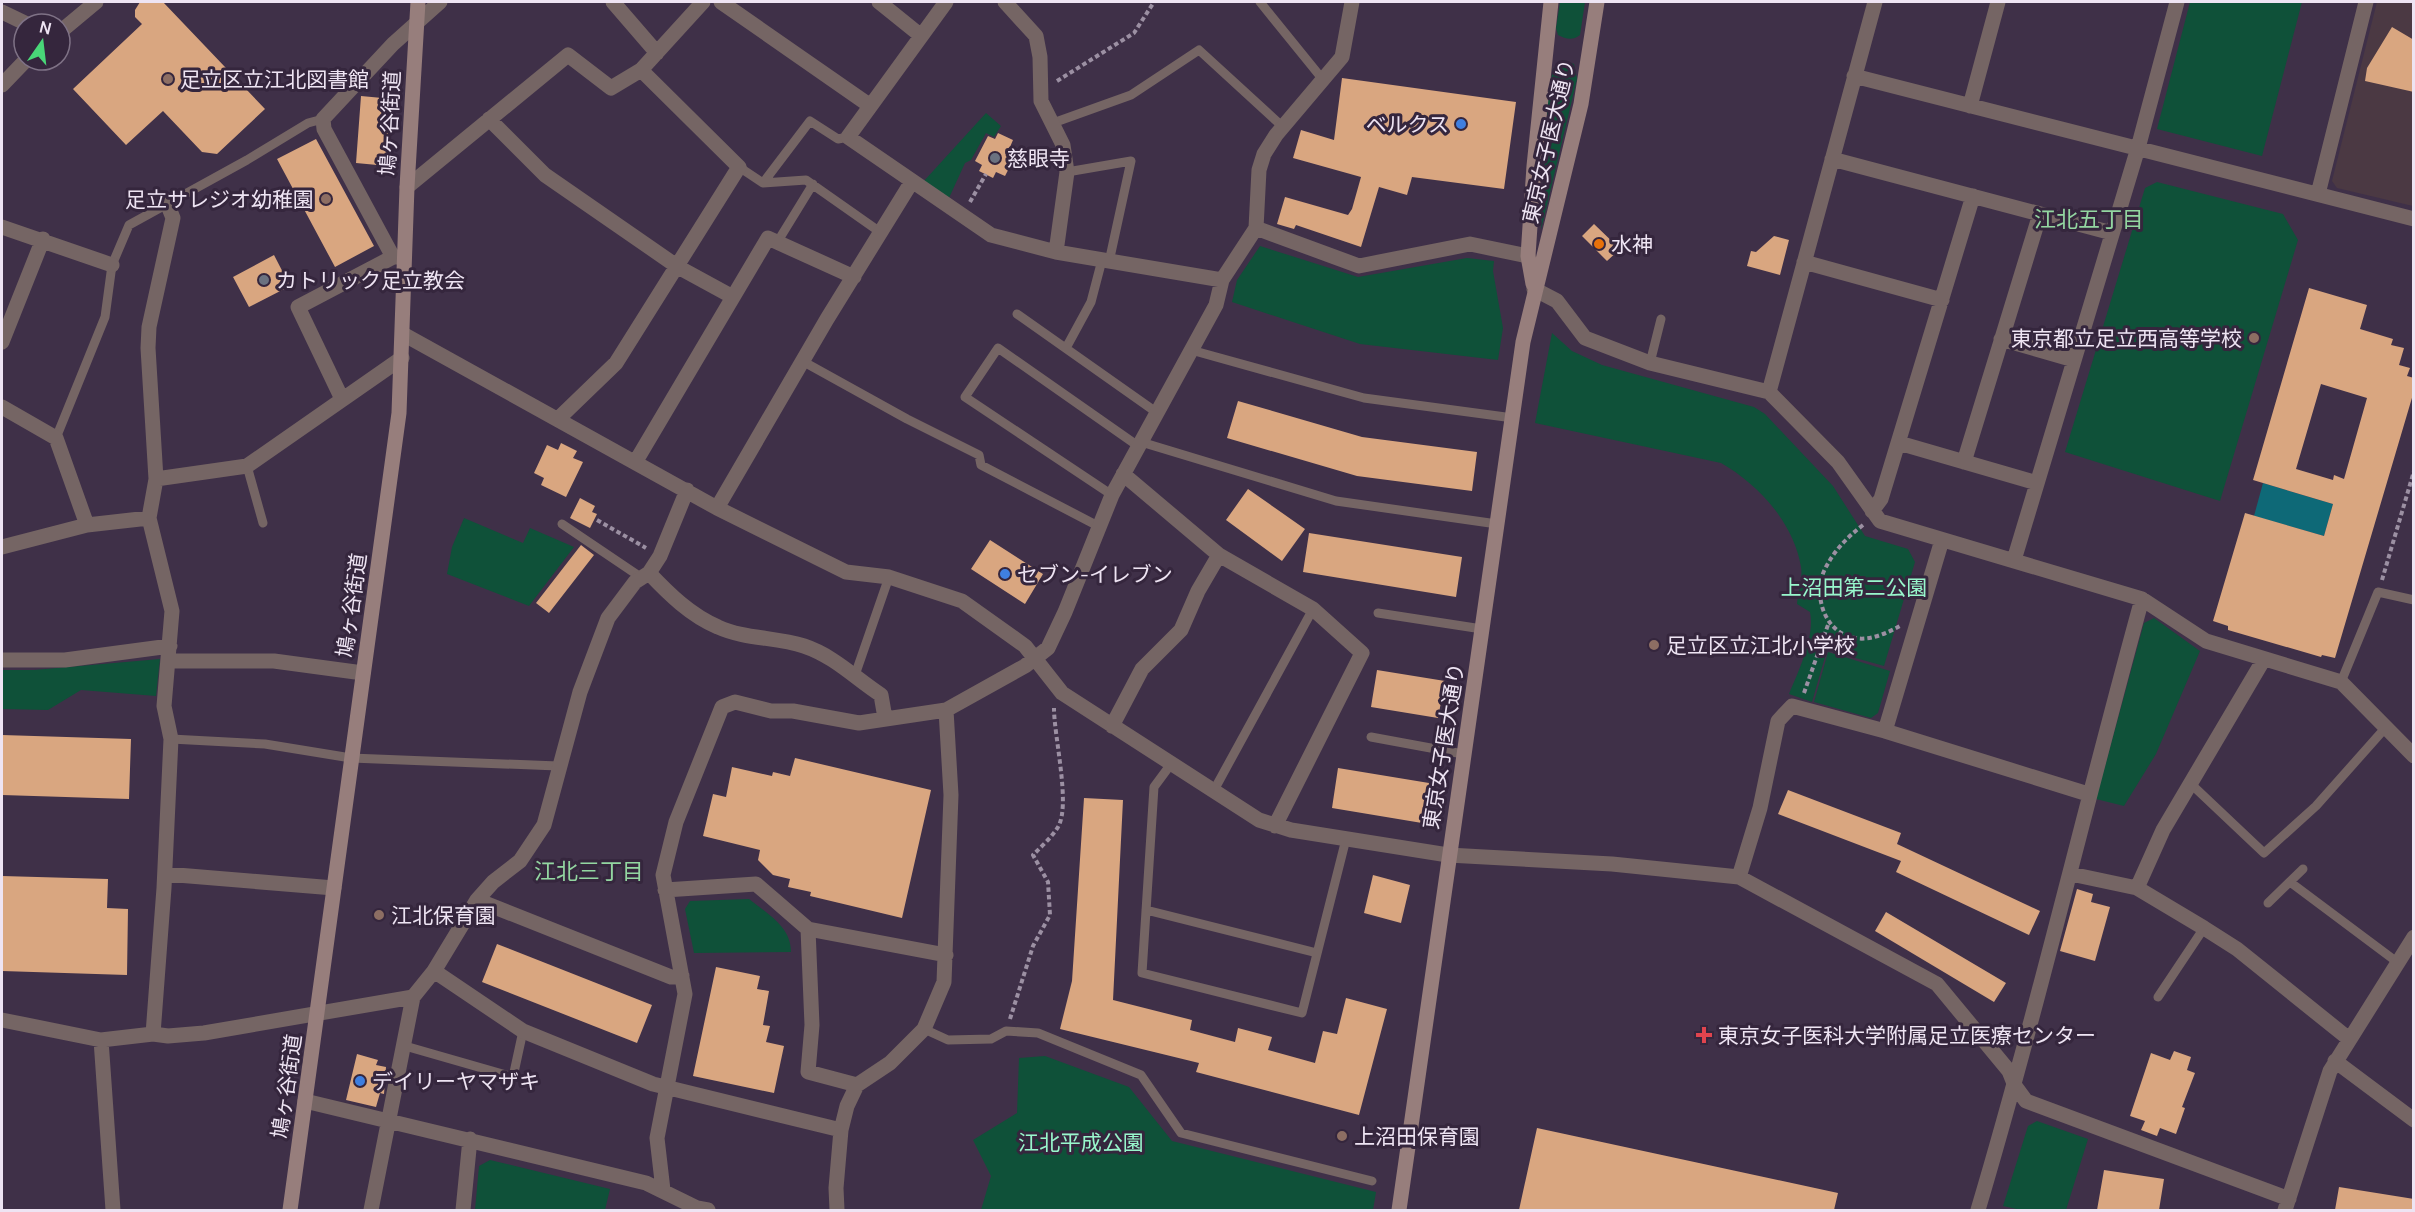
<svg xmlns="http://www.w3.org/2000/svg" width="2415" height="1212" viewBox="0 0 2415 1212" font-family="Manrope,'Noto Sans JP',sans-serif">
<rect width="100%" height="100%" fill="#3f3048"/>
<!-- industrial -->
<path fill="#4b3943" d="M 2377,2 L 2413,2 L 2413,206 L 2337,188 L 2332,181 Z"/>
<!-- green -->
<path fill="#0f5139" d="M 1560,2 L 1585,2 L 1580,35 C 1572,41 1566,39 1558,35 L 1556,28 Z
M 2190,2 L 2302,2 L 2262,156 L 2157,129 Z
M 1563,60 L 1574,64 L 1577,79 L 1541,230 L 1548,98 L 1553,69 Z
M 986,113 L 1001,126 L 994,137 L 986,133 L 971,160 L 965,163 L 949,198 L 923,182 Z
M 2157,182 L 2283,214 L 2298,240 L 2220,501 L 2065,452 L 2145,188 Z
M 1260,246 L 1358,277 L 1467,258 L 1494,261 L 1493,271 L 1503,328 L 1498,360 L 1360,344 L 1232,302 L 1237,280 Z
M 1552,333 L 1572,351 L 1602,365 L 1754,407 L 1765,414 L 1833,486 L 1865,536 L 1908,549 L 1915,562 L 1884,666 L 1827,650 L 1812,702 L 1789,694 C 1799,670 1815,637 1810,612 L 1797,604 C 1798,593 1803,578 1801,567 C 1794,523 1758,484 1721,463 L 1535,423 Z
M 464,518 L 523,543 L 530,528 L 574,547 L 529,606 L 447,574 L 452,547 Z
M 2154,618 L 2200,651 L 2156,754 L 2124,806 L 2096,799 L 2144,623 Z
M 1828,652 L 1890,671 L 1878,713 L 1871,718 L 1814,702 Z
M 160,659 L 156,696 L 81,690 L 48,710 L 2,709 L 2,670 L 34,670 Z
M 749,899 C 767,914 791,926 791,952 L 694,953 L 685,909 L 690,901 Z
M 1045,1056 L 1129,1087 L 1172,1141 L 1376,1192 L 1373,1210 L 981,1210 L 991,1176 L 973,1140 L 1017,1113 L 1019,1058 Z
M 2037,1121 L 2088,1139 L 2066,1210 L 2021,1210 L 2003,1206 L 2028,1126 Z
M 490,1160 L 610,1189 L 605,1210 L 475,1210 L 479,1166 Z"/>
<!-- water -->
<path fill="#0e6977" d="M 2263,483 L 2333,504 L 2324,536 L 2254,516 Z"/>
<!-- building -->
<path fill="#d9a680" fill-rule="evenodd" d="M 140,2 L 163,2 L 265,109 L 217,154 L 202,152 L 163,111 L 126,145 L 73,89 L 142,24 L 135,17 L 135,10 Z
M 2392,27 L 2414,40 L 2414,92 L 2365,81 L 2367,68 Z
M 1342,78 L 1516,102 L 1504,189 L 1412,177 L 1407,195 L 1379,187 L 1361,247 L 1296,225 L 1294,229 L 1277,224 L 1285,197 L 1348,215 L 1352,209 L 1361,177 L 1293,158 L 1301,130 L 1334,140 Z
M 361,96 L 393,99 L 388,166 L 356,163 Z
M 998,133 L 1013,140 L 1010,147 L 1018,151 L 1005,176 L 996,172 L 993,178 L 979,171 L 982,165 L 975,161 L 988,136 L 995,139 Z
M 316,139 L 374,246 L 335,267 L 277,159 Z
M 1594,224 L 1620,249 L 1607,261 L 1582,236 Z
M 1774,236 L 1789,240 L 1780,275 L 1747,266 L 1751,251 L 1756,252 Z
M 274,255 L 290,286 L 249,307 L 233,277 Z
M 2309,288 L 2367,305 L 2360,329 L 2393,339 L 2391,345 L 2404,348 L 2399,365 L 2410,368 L 2407,376 L 2414,378 L 2414,391 L 2335,658 L 2322,655 L 2321,657 L 2228,630 L 2228,626 L 2213,621 L 2245,513 L 2324,536 L 2333,504 L 2253,480 ZM 2321,384 L 2367,398 L 2344,479 L 2334,475 L 2333,480 L 2296,469 Z
M 1238,401 L 1362,437 L 1477,452 L 1472,491 L 1357,476 L 1227,438 Z
M 561,443 L 577,451 L 573,458 L 583,462 L 566,497 L 541,485 L 544,478 L 534,473 L 547,445 L 558,450 Z
M 1248,489 L 1305,529 L 1282,561 L 1226,520 Z
M 580,498 L 595,506 L 592,512 L 597,514 L 590,528 L 570,518 Z
M 1309,533 L 1462,557 L 1456,597 L 1303,572 Z
M 990,540 L 1043,574 L 1025,604 L 971,569 Z
M 581,545 L 594,555 L 549,613 L 536,603 Z
M 1377,670 L 1445,681 L 1438,718 L 1371,707 Z
M 2,735 L 131,739 L 129,799 L 2,795 Z
M 795,758 L 931,790 L 902,918 L 810,896 L 811,892 L 788,887 L 790,879 L 773,875 L 758,860 L 760,850 L 703,836 L 713,794 L 726,797 L 732,767 L 772,776 L 773,772 L 790,776 Z
M 1338,768 L 1429,783 L 1422,823 L 1332,808 Z
M 1788,790 L 1901,833 L 1897,844 L 2040,911 L 2029,935 L 1896,872 L 1901,861 L 1778,814 Z
M 1084,798 L 1123,800 L 1113,1000 L 1192,1020 L 1190,1030 L 1235,1042 L 1238,1028 L 1272,1037 L 1268,1050 L 1315,1063 L 1323,1031 L 1337,1034 L 1346,998 L 1387,1009 L 1359,1115 L 1196,1072 L 1199,1063 L 1060,1029 L 1072,981 Z
M 1373,875 L 1410,885 L 1401,923 L 1364,913 Z
M 2,876 L 108,879 L 107,908 L 128,909 L 127,975 L 2,971 Z
M 2077,889 L 2093,894 L 2091,902 L 2110,907 L 2095,961 L 2060,951 Z
M 1886,912 L 2006,983 L 1994,1002 L 1875,931 Z
M 497,944 L 652,1005 L 637,1043 L 482,982 Z
M 716,967 L 760,976 L 757,989 L 769,991 L 763,1025 L 770,1026 L 766,1042 L 784,1046 L 774,1093 L 693,1076 Z
M 2174,1051 L 2191,1057 L 2187,1070 L 2195,1073 L 2182,1107 L 2185,1108 L 2176,1134 L 2160,1128 L 2157,1136 L 2141,1130 L 2145,1121 L 2130,1116 L 2151,1053 L 2170,1060 Z
M 357,1054 L 378,1060 L 376,1065 L 386,1067 L 384,1094 L 380,1093 L 376,1107 L 346,1100 Z
M 1537,1128 L 1838,1193 L 1834,1210 L 1519,1210 Z
M 2104,1170 L 2164,1179 L 2159,1210 L 2097,1210 Z
M 2339,1187 L 2414,1199 L 2414,1210 L 2335,1210 Z"/>
<g fill="none" stroke-linecap="round" stroke-linejoin="round">
<!-- path -->
<path stroke="#9c90a3" stroke-width="4" stroke-dasharray="4.5 3" stroke-linecap="butt" d="M 1057,81 L 1134,33 L 1154,2
M 970,202 L 986,174
M 597,520 L 646,548
M 1863,525 C 1846,538 1833,552 1824,571 C 1813,597 1825,633 1855,638 C 1870,641 1887,633 1900,626
M 2382,580 L 2414,471
M 1804,693 L 1829,622
M 1010,1019 L 1033,946 L 1050,915 L 1048,882 L 1033,855 C 1041,847 1052,837 1058,827 C 1071,805 1054,737 1054,708"/>
<!-- lane -->
<path stroke="#756564" stroke-width="9" d="M 1260,2 L 1324,81
M 1053,123 L 1131,95 L 1199,50 L 1283,127
M 739,167 L 763,183 L 806,180 L 880,232
M 1067,172 L 1131,161 L 1109,262
M 763,183 L 810,121 L 838,139 L 848,137
M 778,241 L 813,184
M 1017,314 L 1156,412
M 1066,348 L 1091,302 L 1102,260
M 1191,350 L 1364,398 L 1513,418
M 804,362 L 907,419 L 979,455 L 981,465 L 1098,526
M 1650,363 L 1661,319
M 56,438 L 105,317 L 112,265 L 129,225 L 247,160 L 308,123 L 323,119
M 1141,442 L 1336,501 L 1497,524
M 247,466 L 263,523
M 1112,495 L 965,397 L 998,348 L 1138,446
M 562,524 L 642,578
M 1378,613 L 1482,629
M 854,678 L 889,577
M 2341,682 L 2378,592 L 2414,600
M 1371,737 L 1463,754
M 171,739 L 265,744 L 351,758 L 558,766
M 1171,764 L 1154,787 L 1142,973 L 1302,1013 L 1346,839
M 2191,784 L 2264,853 L 2316,806 L 2387,726
M 1213,792 L 1313,609
M 2290,882 L 2397,962
M 2268,903 L 2303,869
M 1146,910 L 1317,953
M 2158,997 L 2204,928
M 924,1029 L 948,1040 L 991,1039 L 1006,1031 L 1038,1033 L 1141,1075 L 1181,1133 L 1372,1181
M 405,1046 L 513,1077 L 523,1031"/>
<!-- street -->
<path stroke="#756564" stroke-width="15" d="M 613,2 L 657,53
M 721,2 L 869,105
M 879,2 L 920,35
M 946,2 L 848,137 L 991,235 L 1056,252 L 1222,280
M 1005,2 L 1036,36 L 1040,57 L 1041,101 L 1063,145 L 1067,172 L 1056,252
M 2,12 L 27,24
M 60,32 L 96,2
M 1854,76 L 2414,219
M 2,85 L 26,60
M 1970,106 L 1998,2
M 489,119 L 545,175 L 678,267 L 733,297
M 1832,159 L 2112,233
M 407,187 L 568,55 L 611,88 L 641,70 L 703,2
M 2318,194 L 2366,2
M 2,227 L 112,265
M 1256,228 L 1359,266 L 1470,244 L 1528,256
M 393,257 L 324,129 L 323,119 L 393,44 L 440,2
M 1804,262 L 1942,300
M 1534,289 L 1557,301 L 1585,338 L 1650,363 L 1769,392 L 1838,462 L 1880,521 L 2142,599 L 2206,641 L 2341,682 L 2414,756
M 403,334 L 717,508 L 846,572 L 889,577 L 962,601 L 1025,646 L 1062,693 L 1259,820 L 1291,830 L 1448,855 L 1612,864 L 1739,877 L 1937,984 L 2009,1071 L 2015,1086 L 2026,1101 L 2289,1199
M 2001,339 L 2074,360
M 2,342 L 43,239
M 1769,392 L 1875,2
M 342,399 L 298,307 L 393,257 L 402,257
M 2,407 L 56,438 L 87,525
M 558,419 L 616,363 L 739,167 L 641,70
M 1899,443 L 2037,483
M 636,461 L 768,238 L 854,277
M 1964,462 L 2040,214
M 1123,474 L 1219,555 L 1313,609 L 1362,653 L 1275,826
M 156,479 L 247,466 L 402,358
M 717,508 L 827,319 L 911,183
M 1872,511 L 1881,499 L 1973,196
M 2,547 L 87,525 L 149,518
M 2014,560 L 2138,148 L 2177,2
M 649,573 C 669,594 690,615 718,627 C 744,639 776,637 804,646 C 834,656 855,678 881,695 L 885,718
M 2,660 L 65,660 L 170,646
M 170,661 L 274,661 L 363,673
M 1112,726 L 1142,669 L 1181,630 L 1198,591 L 1219,555
M 1885,731 L 1942,540
M 165,874 L 334,888
M 2071,874 L 2137,888 L 2204,928 L 2237,949 L 2349,1039
M 1739,877 L 1760,808 L 1778,721 L 1792,706 L 1885,731 L 2088,794
M 2137,888 L 2163,830 L 2264,659
M 665,890 L 756,884 L 808,929 L 812,1025 L 808,1072 L 857,1085
M 477,900 L 671,977 L 682,976
M 808,929 L 946,955
M 434,971 L 523,1031 L 653,1084 L 841,1130
M 2,1020 L 101,1040 L 153,1034 L 168,1036 L 204,1033 L 413,997 L 434,971 L 477,900 L 493,882 L 520,861 L 544,825 L 580,692 L 608,618 L 635,582 L 649,573 L 660,556 L 687,490
M 153,1034 L 164,888 L 171,739 L 164,706 L 172,611 L 149,518 L 156,479 L 148,348 L 149,327 L 173,218 L 167,203
M 101,1040 L 113,1210
M 2335,1061 L 2414,1120
M 305,1101 L 646,1183 L 697,1208 L 708,1210
M 663,1190 L 657,1138 L 685,994 L 663,875 L 676,822 L 722,707 L 735,702 L 771,711 L 793,711 L 859,723 L 946,710
M 371,1210 L 413,997
M 463,1210 L 470,1139
M 837,1210 L 836,1188 L 841,1130 L 847,1106 L 857,1085 L 890,1063 L 924,1029 L 944,982 L 951,795 L 946,710 L 1025,666 L 1048,648 L 1065,612 L 1112,495 L 1216,305 L 1222,280 L 1256,228 L 1259,170 L 1264,154 L 1276,135 L 1342,57 L 1352,2
M 1978,1210 C 2038,1008 2086,802 2142,599
M 2285,1210 L 2330,1071 L 2414,937"/>
<!-- secondary -->
<path stroke="#977e7c" stroke-width="15" d="M 1533,284 L 1528,256 L 1534,166 L 1551,2
M 290,1210 L 399,413 L 407,187 L 418,2
M 1399,1210 L 1523,342 L 1581,104 L 1597,2"/>
</g>
<!-- markers -->
<g fill="#8d6e63" stroke="#35263d" stroke-width="2">
<circle cx="168" cy="79" r="6"/>
<circle cx="326" cy="199" r="6"/>
<circle cx="2254" cy="338" r="6"/>
<circle cx="1654" cy="645" r="6"/>
<circle cx="379" cy="915" r="6"/>
<circle cx="1342" cy="1136" r="6"/>
</g>
<g fill="#3f7fe0" stroke="#35263d" stroke-width="2">
<circle cx="1461" cy="124" r="6"/>
<circle cx="1005" cy="574" r="6"/>
<circle cx="360" cy="1081" r="6"/>
</g>
<g fill="#6b7280" stroke="#35263d" stroke-width="2">
<circle cx="995" cy="158" r="6"/>
<circle cx="264" cy="280" r="6"/>
</g>
<circle fill="#e8710a" stroke="#35263d" stroke-width="2" cx="1599" cy="244" r="6"/>
<path fill="#e0444e" stroke="#35263d" stroke-width="2" d="M1701 1026h6v6h6v6h-6v6h-6v-6h-6v-6h6z"/>
<g text-anchor="middle" dominant-baseline="central" stroke-width="6" stroke-linejoin="round" paint-order="stroke">
<!-- poi labels -->
<g font-size="21" fill="#eee4f3" stroke="#35263d" text-anchor="start">
<text x="180" y="79">足立区立江北図書館</text>
<text x="1449" y="124" text-anchor="end">ベルクス</text>
<text x="1007" y="158">慈眼寺</text>
<text x="314" y="199" text-anchor="end">足立サレジオ幼稚園</text>
<text x="1611" y="244">水神</text>
<text x="276" y="280">カトリック足立教会</text>
<text x="2242" y="338" text-anchor="end">東京都立足立西高等学校</text>
<text x="1017" y="574">セブン-イレブン</text>
<text x="1666" y="645">足立区立江北小学校</text>
<text x="391" y="915">江北保育園</text>
<text x="1718" y="1035">東京女子医科大学附属足立医療センター</text>
<text x="372" y="1081">デイリーヤマザキ</text>
<text x="1354" y="1136">上沼田保育園</text>
</g>
<!-- street labels -->
<g font-size="21" fill="#eee4f3" stroke="#35263d">
<text transform="translate(389 123) rotate(-87)">鳩ヶ谷街道</text>
<text transform="translate(1548 141) rotate(-77)">東京女子医大通り</text>
<text transform="translate(351 605) rotate(-82)">鳩ヶ谷街道</text>
<text transform="translate(1443 746) rotate(-81)">東京女子医大通り</text>
<text transform="translate(286 1086) rotate(-82)">鳩ヶ谷街道</text>
</g>
<!-- park labels -->
<g font-size="21" fill="#98f7cc" stroke="#35263d">
<text x="1854" y="587">上沼田第二公園</text>
<text x="1081" y="1142">江北平成公園</text>
</g>
<!-- neighbourhood labels -->
<g font-size="22" fill="#93d6a1" stroke="#35263d">
<text x="2089" y="219">江北五丁目</text>
<text x="589" y="871">江北三丁目</text>
</g>
</g>
<!-- border -->
<rect width="2415" height="1212" fill="none" stroke="#eee4f3" stroke-width="6"/>
<!-- north arrow -->
<g transform="translate(42 42) rotate(14)"><circle r="28" fill="#35263d" stroke="#7f7286" stroke-width="1.5"/>
<path d="M0-4.5L10 22L0 15L-10 22Z" fill="#49d778"/>
<text y="-9" font-size="16" font-weight="bold" text-anchor="middle" fill="#eee4f3">N</text>
</g>
</svg>
